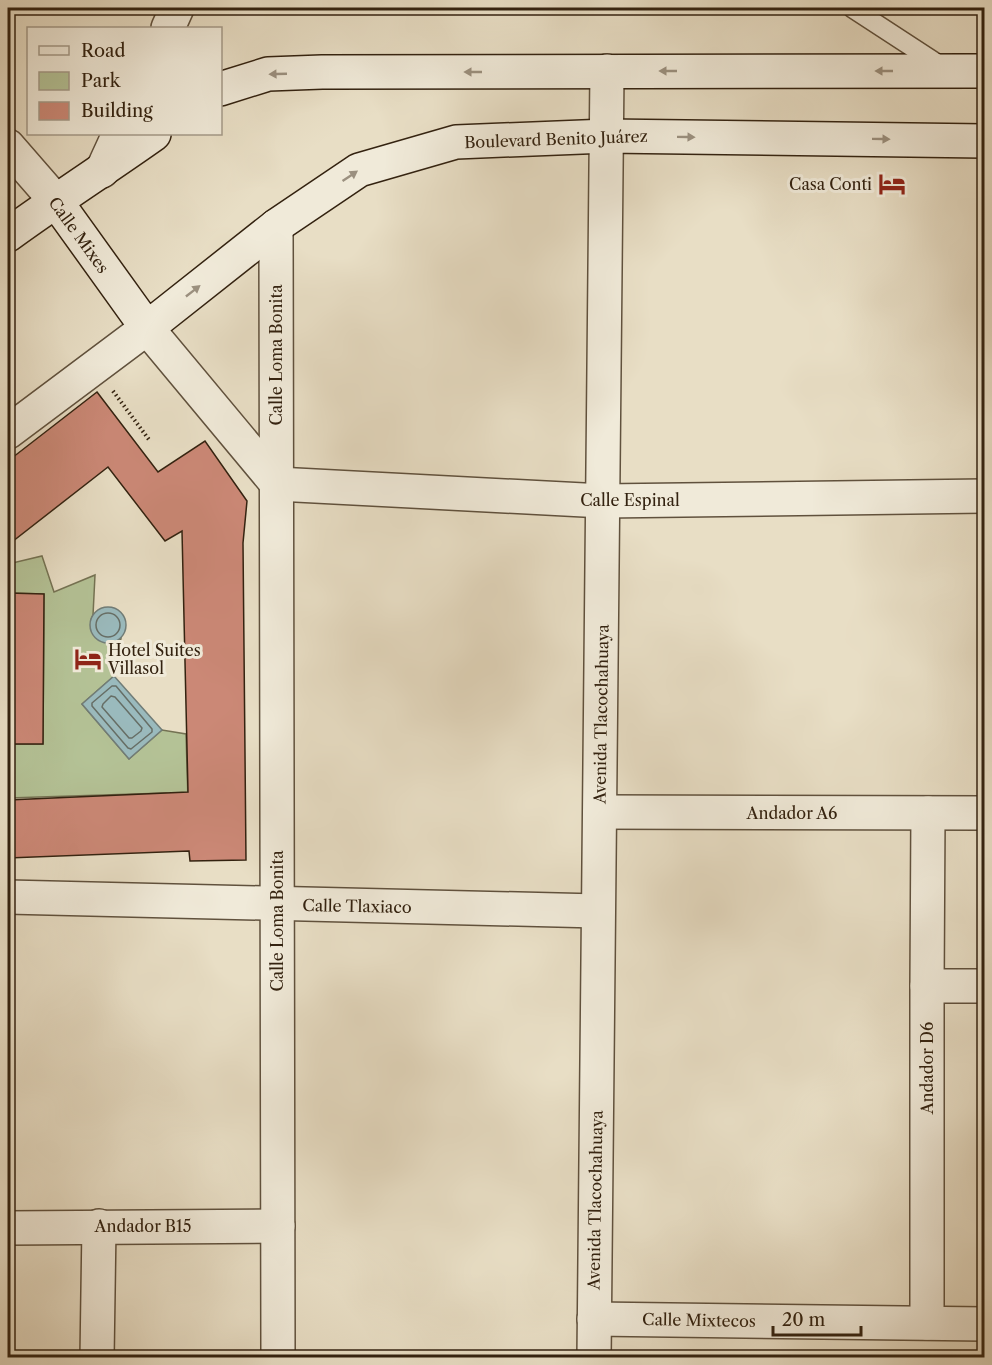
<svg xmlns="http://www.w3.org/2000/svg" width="992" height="1365" viewBox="0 0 992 1365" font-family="'Libre Caslon Text',serif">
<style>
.green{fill:#b4c296;stroke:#747253;stroke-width:1.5}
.water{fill:#9ababd;stroke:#717d78;stroke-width:1.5}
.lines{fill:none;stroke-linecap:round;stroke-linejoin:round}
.shore{stroke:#666e66;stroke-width:1.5}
.building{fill:#cb8876;stroke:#332210;stroke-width:1.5}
.lane-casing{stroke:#60513d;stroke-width:21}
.street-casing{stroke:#60513d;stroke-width:36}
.secondary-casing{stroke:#332210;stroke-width:36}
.path{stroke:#332210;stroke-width:4;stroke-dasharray:1.5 3;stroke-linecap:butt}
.lane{stroke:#f0ead9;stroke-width:18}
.street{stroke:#f0ead9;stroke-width:33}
.secondary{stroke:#f0ead9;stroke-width:33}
.oneway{fill:#9b907f}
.labels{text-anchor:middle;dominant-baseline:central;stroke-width:6;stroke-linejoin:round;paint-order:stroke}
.street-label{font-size:16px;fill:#332210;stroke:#f0ead9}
.poi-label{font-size:16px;fill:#332210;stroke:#f0ead9;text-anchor:end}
</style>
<rect width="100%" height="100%" fill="#e8dec5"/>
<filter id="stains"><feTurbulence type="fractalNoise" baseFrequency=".00333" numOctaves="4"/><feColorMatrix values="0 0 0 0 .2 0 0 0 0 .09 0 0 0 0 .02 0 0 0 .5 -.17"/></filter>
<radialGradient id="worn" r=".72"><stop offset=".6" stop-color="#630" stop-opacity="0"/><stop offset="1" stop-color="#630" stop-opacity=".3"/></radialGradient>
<path class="green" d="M42 556 54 592 95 575 93 615 91 620 116 642 121 638 114 676 82 704 129 759 162 730 186 734 188 800 166 793 8 798V744H43L44 594 8 593V564Z"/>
<g class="water">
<circle cx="108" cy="625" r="18"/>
<path d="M114 676 162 730 129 759 82 704Z"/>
</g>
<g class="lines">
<g class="shore">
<circle cx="108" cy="625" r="12"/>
<path d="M112 686H116L152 729V732L131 749 128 748 92 706V703Z"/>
<path d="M111 696 115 697 142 728 141 731 132 738H129L102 707 103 704Z"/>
</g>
</g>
<g class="building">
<path d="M97 392 158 472 205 441 247 501 243 543 246 860 190 861 189 851 8 858V800L188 792 182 531 165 541 108 467 8 545V461Z"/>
<path d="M8 593 44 594 43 744H8Z"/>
</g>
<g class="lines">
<defs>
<path id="lane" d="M852 8 944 68"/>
<g id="street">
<path d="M168 28 177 8"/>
<path d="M8 146 55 200"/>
<path d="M102 171 119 134"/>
<path d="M276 226 278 1358"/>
<path d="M8 432 147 328 277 484 603 501 984 496"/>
<path d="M600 812 984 813"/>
<path d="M8 897 598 911"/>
<path d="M927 986H984"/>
<path d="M8 1228 278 1226"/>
<path d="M594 1319 984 1324"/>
<path d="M927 1323V986L928 813"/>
<path d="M97 1358 99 1226"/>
<path d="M594 1358 607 71"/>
</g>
<g id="secondary">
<path d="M220 89 268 74 322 72 984 71"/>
<path d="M55 200 147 328 276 226 359 170 456 142 607 136 984 141"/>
<path d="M8 235C56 200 106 168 154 134"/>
</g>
</defs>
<use href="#lane" class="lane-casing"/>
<use href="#street" class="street-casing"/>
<use href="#secondary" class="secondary-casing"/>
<path class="path" d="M113 391 150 441"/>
<use href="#lane" class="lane"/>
<use href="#street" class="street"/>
<use href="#secondary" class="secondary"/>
</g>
<defs><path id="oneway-solid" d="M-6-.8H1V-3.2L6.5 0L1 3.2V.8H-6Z" transform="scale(1.5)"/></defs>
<g class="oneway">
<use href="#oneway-solid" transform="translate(668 71) rotate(180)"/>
<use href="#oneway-solid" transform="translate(884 71) rotate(180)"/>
<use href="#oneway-solid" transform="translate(473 72) rotate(180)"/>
<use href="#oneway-solid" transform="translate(278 74) rotate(178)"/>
<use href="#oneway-solid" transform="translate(686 137) rotate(1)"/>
<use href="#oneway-solid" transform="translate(881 139) rotate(1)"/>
<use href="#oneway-solid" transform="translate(350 176) rotate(-34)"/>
<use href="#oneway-solid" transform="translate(193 291) rotate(-38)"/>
</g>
<defs>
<symbol id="hotel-bare" viewBox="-9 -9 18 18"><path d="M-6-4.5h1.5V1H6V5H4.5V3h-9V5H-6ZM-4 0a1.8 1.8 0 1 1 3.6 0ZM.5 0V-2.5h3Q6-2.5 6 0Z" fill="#8f2418" stroke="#f0ead9" stroke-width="2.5" paint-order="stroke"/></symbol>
</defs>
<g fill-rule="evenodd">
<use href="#hotel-bare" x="873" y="165" width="38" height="38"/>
<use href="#hotel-bare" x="69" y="640" width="38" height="38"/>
</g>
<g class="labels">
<g class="street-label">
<text transform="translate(556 139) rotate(-2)">Boulevard Benito Juárez</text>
<text transform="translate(79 235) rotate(54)">Calle Mixes</text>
<text transform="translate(276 355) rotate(-90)">Calle Loma Bonita</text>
<text x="630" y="500">Calle Espinal</text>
<text transform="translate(601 714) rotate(-89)">Avenida Tlacochahuaya</text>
<text x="792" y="813">Andador A6</text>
<text transform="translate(357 906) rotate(1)">Calle Tlaxiaco</text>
<text transform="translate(277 921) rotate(-90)">Calle Loma Bonita</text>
<text transform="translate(927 1068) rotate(-90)">Andador D6</text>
<text transform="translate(595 1200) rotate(-89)">Avenida Tlacochahuaya</text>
<text x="143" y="1226">Andador B15</text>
<text transform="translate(699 1320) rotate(1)">Calle Mixtecos</text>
</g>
<g class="poi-label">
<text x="872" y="184">Casa Conti</text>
<text x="108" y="650" text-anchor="start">Hotel Suites<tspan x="108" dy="18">Villasol</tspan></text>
</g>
</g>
<rect width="992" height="1365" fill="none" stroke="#e8dec5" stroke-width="30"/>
<rect x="9" y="9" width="974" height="1347" fill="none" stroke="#332210" stroke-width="3"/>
<rect x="15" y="15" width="962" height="1335" fill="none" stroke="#332210" stroke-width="1.5"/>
<rect x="27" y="27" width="195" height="108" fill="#f0ead9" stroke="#a49a89" stroke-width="1.5"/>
<rect x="39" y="46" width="30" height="9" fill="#f0ead9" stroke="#a49a89" stroke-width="1.5"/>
<text x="81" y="57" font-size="18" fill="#332210">Road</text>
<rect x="39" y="72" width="30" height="18" fill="#b4c296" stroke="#a49a89" stroke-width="1.5"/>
<text x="81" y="87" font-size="18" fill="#332210">Park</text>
<rect x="39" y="102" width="30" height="18" fill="#cb8876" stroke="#a49a89" stroke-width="1.5"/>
<text x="81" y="117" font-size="18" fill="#332210">Building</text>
<path d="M773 1326v9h88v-9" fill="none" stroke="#332210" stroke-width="3"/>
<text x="782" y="1326" font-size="18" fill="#332210" stroke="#f0ead9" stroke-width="4.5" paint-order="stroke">20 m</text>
<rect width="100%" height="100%" filter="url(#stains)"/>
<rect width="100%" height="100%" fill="url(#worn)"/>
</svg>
